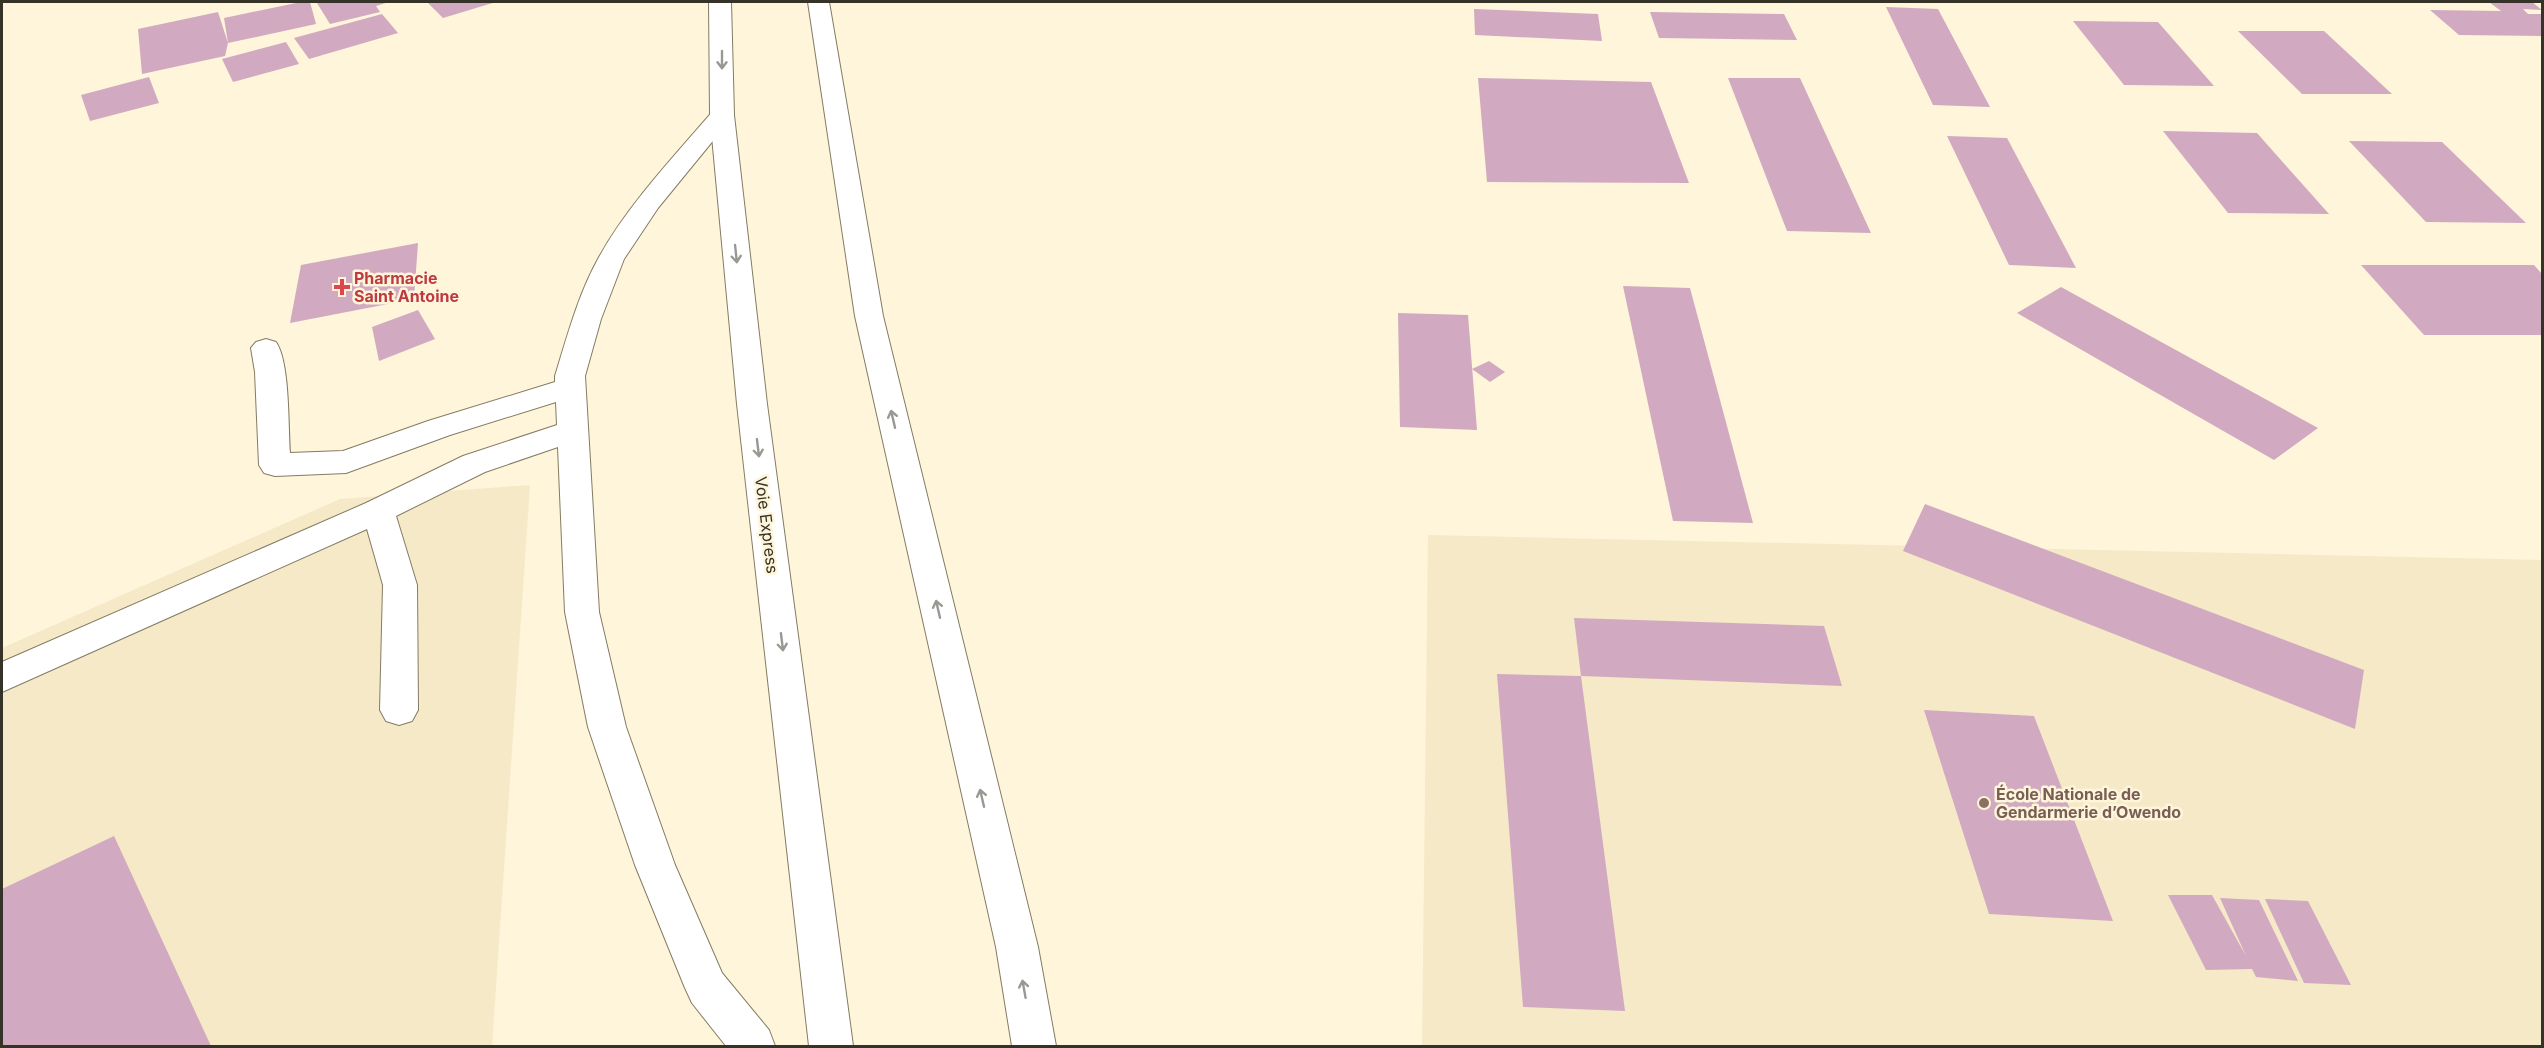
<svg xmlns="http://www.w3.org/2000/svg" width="2544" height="1048" viewBox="0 0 2544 1048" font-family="Inter,sans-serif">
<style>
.built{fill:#f5e9c7}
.building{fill:#d1aac1}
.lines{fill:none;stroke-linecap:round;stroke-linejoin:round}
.minor-casing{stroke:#837b63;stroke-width:2}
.highway-casing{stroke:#837b63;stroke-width:2}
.minor{fill:#fff;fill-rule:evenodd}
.highway{fill:#fff;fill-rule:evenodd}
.oneway{stroke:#9a9893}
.health-dot{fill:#e0444e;stroke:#fef5da;stroke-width:2}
.education-dot{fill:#8d6e63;stroke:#fef5da;stroke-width:2}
.labels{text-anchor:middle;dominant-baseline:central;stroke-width:5;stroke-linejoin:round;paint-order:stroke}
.health-label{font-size:16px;font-weight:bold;fill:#be3a42;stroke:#fef5da;text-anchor:start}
.street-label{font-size:16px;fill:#353227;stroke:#fef5da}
.education-label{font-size:16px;font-weight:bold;fill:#785e54;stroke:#fef5da;text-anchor:start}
</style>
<rect width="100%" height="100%" fill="#fef5da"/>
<g class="built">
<path d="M530 485 492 1046H2V648L340 499Z"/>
<path d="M1428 535 2542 560V1046H1422Z"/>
</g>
<g class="building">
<path d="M301 2H310L316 24 228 43 224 18Z"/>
<path d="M325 2H389L376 6 380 12 330 24 317 3Z"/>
<path d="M432 2H496L443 18 428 3Z"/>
<path d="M2489 2H2532L2542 10 2523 9 2528 14H2542V36L2459 35 2430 10 2501 11Z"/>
<path d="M1886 7 1938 9 1990 107 1933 105Z"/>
<path d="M1474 9 1598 14 1602 41 1475 35Z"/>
<path d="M218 12 228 43 225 56 142 74 138 29Z"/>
<path d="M1650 12 1784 14 1797 40 1659 38Z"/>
<path d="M382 14 398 33 309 59 294 38Z"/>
<path d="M2073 21 2158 22 2214 86 2124 85Z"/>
<path d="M2238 31H2324L2392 94H2302Z"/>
<path d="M286 42 299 64 233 82 222 59Z"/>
<path d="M149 77 159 103 90 121 81 95Z"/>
<path d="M1478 78 1651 82 1689 183 1487 182Z"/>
<path d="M1728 78H1800L1871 233 1787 231Z"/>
<path d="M2163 131 2257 133 2329 214 2228 213Z"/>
<path d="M1947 136 2007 138 2076 268 2009 265Z"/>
<path d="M2349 141 2442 142 2526 223 2426 222Z"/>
<path d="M418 243 414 299 290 323 301 265Z"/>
<path d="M2361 265H2534L2542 274V335H2424Z"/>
<path d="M1623 286 1690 288 1753 523 1673 521Z"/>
<path d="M2061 287 2318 428 2274 460 2017 313Z"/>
<path d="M418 310 435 339 379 361 372 327Z"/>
<path d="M1398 313 1468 315 1477 430 1400 427Z"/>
<path d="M1489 361 1505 372 1490 382 1472 369Z"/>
<path d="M1925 504 2364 670 2355 729 1903 551Z"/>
<path d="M1574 618 1824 626 1842 686 1581 676Z"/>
<path d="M1497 674 1581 676 1625 1011 1523 1007Z"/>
<path d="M1924 710 2034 716 2113 921 1989 914Z"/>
<path d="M114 836 211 1046H2V889Z"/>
<path d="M2168 895H2212L2246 956 2220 898 2259 900 2298 981 2256 977 2252 969 2206 970Z"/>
<path d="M2265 899 2308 901 2351 985 2304 983Z"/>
</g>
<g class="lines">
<defs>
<path id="minor" d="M722 108 730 110 734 115 658 208 624 259 601 319 585 376 599 612 626 727 675 865 722 973 769 1030 775 1046H726L692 1003 685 988 635 865 588 727 565 612 558 447 485 472 396 516 417 585 418 710 412 721 399 725 386 721 380 710 383 585 367 529 2 692V662L366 503 463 456 557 425 556 402 450 435 346 473 275 476 264 473 259 465 255 372 251 348 256 342 266 339 276 342C290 362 288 426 290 453L343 451 428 421 555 382V376C567 337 578 295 598 259 626 207 675 155 714 110Z"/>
<g id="highway">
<path d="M709 2H731L734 115 767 404 853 1046H809L737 404 710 115Z"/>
<path d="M808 2H829L883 316 1038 947 1056 1046H1012L996 947 855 316Z"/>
</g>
</defs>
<use href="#minor" class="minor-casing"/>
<use href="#highway" class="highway-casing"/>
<use href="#minor" class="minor"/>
<use href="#highway" class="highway"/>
</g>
<defs><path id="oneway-shaft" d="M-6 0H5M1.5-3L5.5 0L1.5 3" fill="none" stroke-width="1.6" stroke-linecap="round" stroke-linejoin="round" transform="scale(1.5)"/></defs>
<g class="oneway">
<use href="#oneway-shaft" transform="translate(722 60) rotate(90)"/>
<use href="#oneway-shaft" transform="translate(736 254) rotate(84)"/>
<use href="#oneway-shaft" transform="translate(893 419) rotate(-103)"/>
<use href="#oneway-shaft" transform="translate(758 448) rotate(83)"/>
<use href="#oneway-shaft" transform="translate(938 609) rotate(-103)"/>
<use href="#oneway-shaft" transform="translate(782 642) rotate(83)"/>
<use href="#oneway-shaft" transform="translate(982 798) rotate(-103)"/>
<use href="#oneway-shaft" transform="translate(1024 989) rotate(-100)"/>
</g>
<path class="health-dot" d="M339 278h6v6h6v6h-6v6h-6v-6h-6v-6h6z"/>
<circle class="education-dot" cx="1984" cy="803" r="6"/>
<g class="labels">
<g class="health-label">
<text x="354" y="278">Pharmacie<tspan x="354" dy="18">Saint Antoine</tspan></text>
</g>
<g class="street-label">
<text transform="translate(767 525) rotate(83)">Voie Express</text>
</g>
<g class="education-label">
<text x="1996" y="794">École Nationale de<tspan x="1996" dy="18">Gendarmerie d’Owendo</tspan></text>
</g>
</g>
<rect width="2544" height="1048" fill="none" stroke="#353227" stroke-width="6"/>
</svg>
